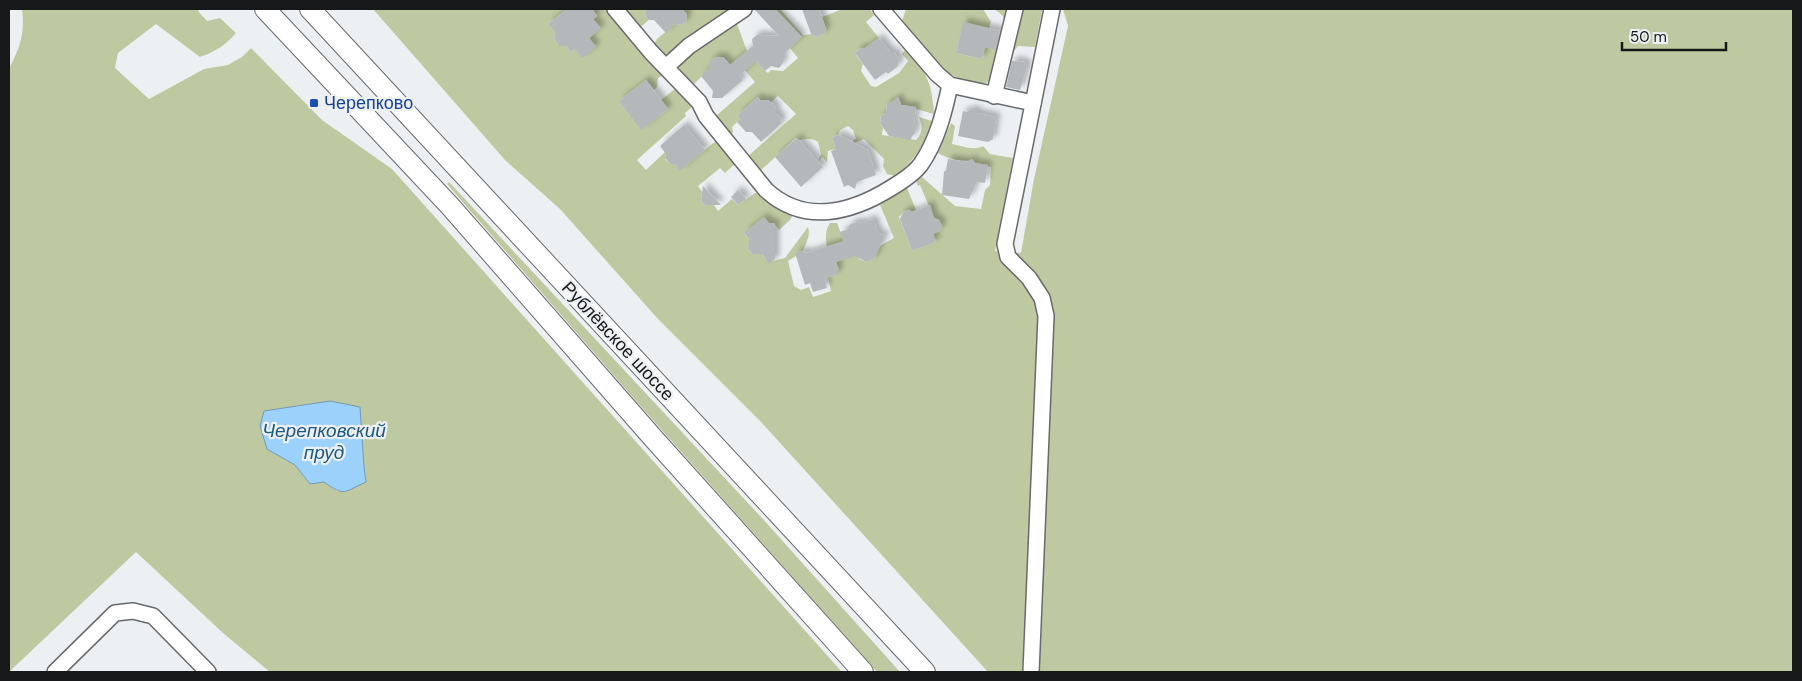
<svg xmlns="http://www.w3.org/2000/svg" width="1802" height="681" viewBox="0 0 1802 681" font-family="'DM Sans',sans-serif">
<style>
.green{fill:#bfc9a1;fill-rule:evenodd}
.water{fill:#9bd1fb;stroke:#739ab7}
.building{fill:#b5b8ba;filter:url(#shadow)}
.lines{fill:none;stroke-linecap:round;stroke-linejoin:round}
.minor-casing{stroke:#686a6d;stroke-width:18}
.major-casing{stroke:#686a6d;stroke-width:22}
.minor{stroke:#fff;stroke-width:15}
.major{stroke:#fff;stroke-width:20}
.transit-dot{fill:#1a4fb4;stroke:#edf0f3;stroke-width:2}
.labels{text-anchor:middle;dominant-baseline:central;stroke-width:4.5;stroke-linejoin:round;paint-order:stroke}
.transit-label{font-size:18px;fill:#164399;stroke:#edf0f3;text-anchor:start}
.street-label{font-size:18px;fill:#171819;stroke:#edf0f3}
.water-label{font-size:19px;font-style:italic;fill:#1c5880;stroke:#edf0f3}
</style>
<defs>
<filter id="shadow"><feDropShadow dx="4.5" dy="-4.5" stdDeviation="2.5" flood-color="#0004"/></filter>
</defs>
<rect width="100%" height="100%" fill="#edf0f3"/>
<g class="green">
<path d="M22 9H200L198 11 207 21 220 18 236 33C226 45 215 52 200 57L156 24 118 53 115 68 149 99 204 69 228 65 242 57 251 48 322 120 392 169 842 672H270L223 633 136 552 9 672V69C20 47 25 34 22 9ZM267 449 364 467 366 482 337 491 324 482 310 484 295 465Z"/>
<path d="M373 9H567L548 24 555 32 554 39 559 46H566L571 52 575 49 596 47 589 38 600 28 593 19 597 16 592 9H611L663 75 658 78 657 87 654 90 646 80 619 101 641 129 668 109 661 100 675 89 692 107 685 113 686 116 637 160 646 170 665 152 666 154 665 159 670 164H675L680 170 717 140 736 163 725 173 720 168 698 186 702 192 701 200 705 205H714L718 211 732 199 738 205 755 193 761 194 774 206 793 215 790 220 779 230 774 223 744 233 751 242 749 244 748 249 752 254H757L760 252 768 262 785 258 808 227C811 236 806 243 803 251L798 253 796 256 788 261 794 286 801 290 809 287 813 297 831 291 828 277 836 275C831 261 820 237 830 223H837L850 257 857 255 859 259 866 262 874 259 877 252 876 248 894 238 880 205 907 188 916 210 912 212 909 210 903 212 899 217 912 251 936 242 933 234 939 231 942 226 939 220 934 218 920 185 918 186 916 181 922 177 955 206 981 209 985 190 990 185 991 167 975 163 973 161C959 160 952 161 938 153L951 123 955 126 952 144C962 146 974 151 983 146L990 154 1013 158 995 251 1021 253 1034 179 1068 26 1063 9H1793V672H988L761 422 658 319 560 209 505 160Z"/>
<path d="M619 9H644L646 11 645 16 649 20 637 30Z"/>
<path d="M682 9H734L669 53 661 55 654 44 657 39 675 24 682 25 686 21 687 14Z"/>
<path d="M775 9H780L803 35 811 34 816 37 824 34 826 29 822 17 843 9H870L874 15 866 22 879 38 865 48H861L857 51 856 55 863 64 861 71 871 86 876 87 899 73 908 61 902 54 906 49C927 71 932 84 934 114L916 109 914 107 901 105 900 101 895 100 891 103H887L886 113 881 116 880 123 883 128 882 135 916 140C923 132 923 127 919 117L932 121C925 143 914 162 895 176L887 174 883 166 884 159 864 139 854 143 853 140 856 139 853 130 848 126 840 130 838 135 832 137 835 147 837 146 838 148 828 151 827 162 822 157 818 162 821 154 818 142C812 138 807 139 799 140L796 138 759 172 747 157 796 114 778 96 771 102 765 100 762 102 758 97 737 116 740 119 732 127 733 132 730 135 716 116 755 82 736 60 730 65 723 57H716L710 62 709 69 692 86 682 76 679 66 684 55 736 21 747 51 765 71 768 73 771 70 783 71 798 58 790 48 801 37Z"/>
<path d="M906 9H983L991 22 989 28 963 23 956 53 982 59 985 47 999 50 992 81C985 84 980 83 973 82 940 77 921 47 901 24Z"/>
<path d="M993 9 1042 10 1035 47 1018 46 1014 51H1012C1009 35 1010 16 993 9Z"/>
<path d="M449 182 761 517 900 672H877L636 401 447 184Z"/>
</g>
<path class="water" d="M330 401 360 407 364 467 366 482C344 492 345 497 324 482L310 484 295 465 267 449 260 426 264 411Z"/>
<g class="building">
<path d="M567 9H592L597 16 593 19 601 28 589 38 596 47 582 58 575 49 571 52 566 46H559L554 39 555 32 548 24Z"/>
<path d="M646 9H682L687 14 686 21 682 25 675 24 666 33 654 20H649L645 16Z"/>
<path d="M754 9H775L802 37 783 55V63L779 68 771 66 765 71 756 61 739 76 743 80 722 98H712L713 91 701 76 709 69V62L716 57H723L730 65 753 46 752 39 757 35 779 36Z"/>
<path d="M802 9H819L826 29 824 34 816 37 811 34Z"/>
<path d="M963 22 1000 31 996 50 985 47 982 59 956 53Z"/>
<path d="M879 38 890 52H894L899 59 898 66 888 74 886 72 875 80 855 53 861 48H865Z"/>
<path d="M1012 61 1025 62 1027 67 1020 90 1006 87Z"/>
<path d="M646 80 668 109 641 130 619 101Z"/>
<path d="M758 97 760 100H769L776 108V113L782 119 780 121 782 123 761 142 752 132H746L737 122 740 119 737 116Z"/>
<path d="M898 97 901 105 916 107 914 122 916 126 915 133 912 136 911 140 889 136 880 123 881 116 886 113 887 102 891 103Z"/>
<path d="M970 110H975L977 113 996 117 993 139 988 142 958 136 963 111 967 112Z"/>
<path d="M684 125 705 150 680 171 675 164H670L665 158 666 154 660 146Z"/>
<path d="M839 135 868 150 876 175 857 182 855 189 848 185 844 187 831 151 836 149 832 137Z"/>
<path d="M797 138 823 167 801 187 775 157Z"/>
<path d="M948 159 967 162 972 159 975 163 988 165 985 183 977 182 969 199 942 195 944 172 946 170Z"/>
<path d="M703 186 721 205H705L701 200Z"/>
<path d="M738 190 746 199 738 205 731 197Z"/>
<path d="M930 205 934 218 939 220 942 226 939 231 933 234 936 242 912 251 900 219 903 212 909 210 912 212Z"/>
<path d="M764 217 769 223H775V259L769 264 762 254H752L748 249 749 239 744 233Z"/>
<path d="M873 219 878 233 885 236 874 259 866 262 855 256 836 262 839 270 836 275 825 278 827 288 813 292 810 283 805 285 795 253 803 251 806 253 844 241 840 232 848 229 849 225 857 222 862 223Z"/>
</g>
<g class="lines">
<defs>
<g id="minor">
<path d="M615 9 651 52 699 102 706 116 766 190C804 225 851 213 891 188 901 182 914 174 921 164 937 141 944 113 950 85"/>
<path d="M881 9 937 74 950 85 1033 103"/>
<path d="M666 67 689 46 744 9"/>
<path d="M994 96 1015 9"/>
<path d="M55 672 115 613 133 611 153 616 208 672"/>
<path d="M1031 672 1046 316 1042 298 1029 278 1008 257 1005 244 1052 9"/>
</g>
<g id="major">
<path d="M265 9 450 206 654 439 863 672"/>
<path d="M310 9 925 672"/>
</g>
</defs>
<use href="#minor" class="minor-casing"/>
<use href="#major" class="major-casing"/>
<use href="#minor" class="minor"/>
<use href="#major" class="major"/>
</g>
<rect class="transit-dot" x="309" y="98" width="10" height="10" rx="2.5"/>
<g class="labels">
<g class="transit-label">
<text x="324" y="103">Черепково</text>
</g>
<g class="street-label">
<text transform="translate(618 341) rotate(47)">Рублёвское шоссе</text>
</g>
<g class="water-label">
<text x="324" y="430">Черепковский<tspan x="324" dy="22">пруд</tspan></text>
</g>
</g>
<rect width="1802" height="681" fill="none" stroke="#171819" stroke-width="20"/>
<path d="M1622 42v8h104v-8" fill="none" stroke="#171819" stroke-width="2.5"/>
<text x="1630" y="42" font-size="15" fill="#171819" stroke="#edf0f3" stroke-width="4" paint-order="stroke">50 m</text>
</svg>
